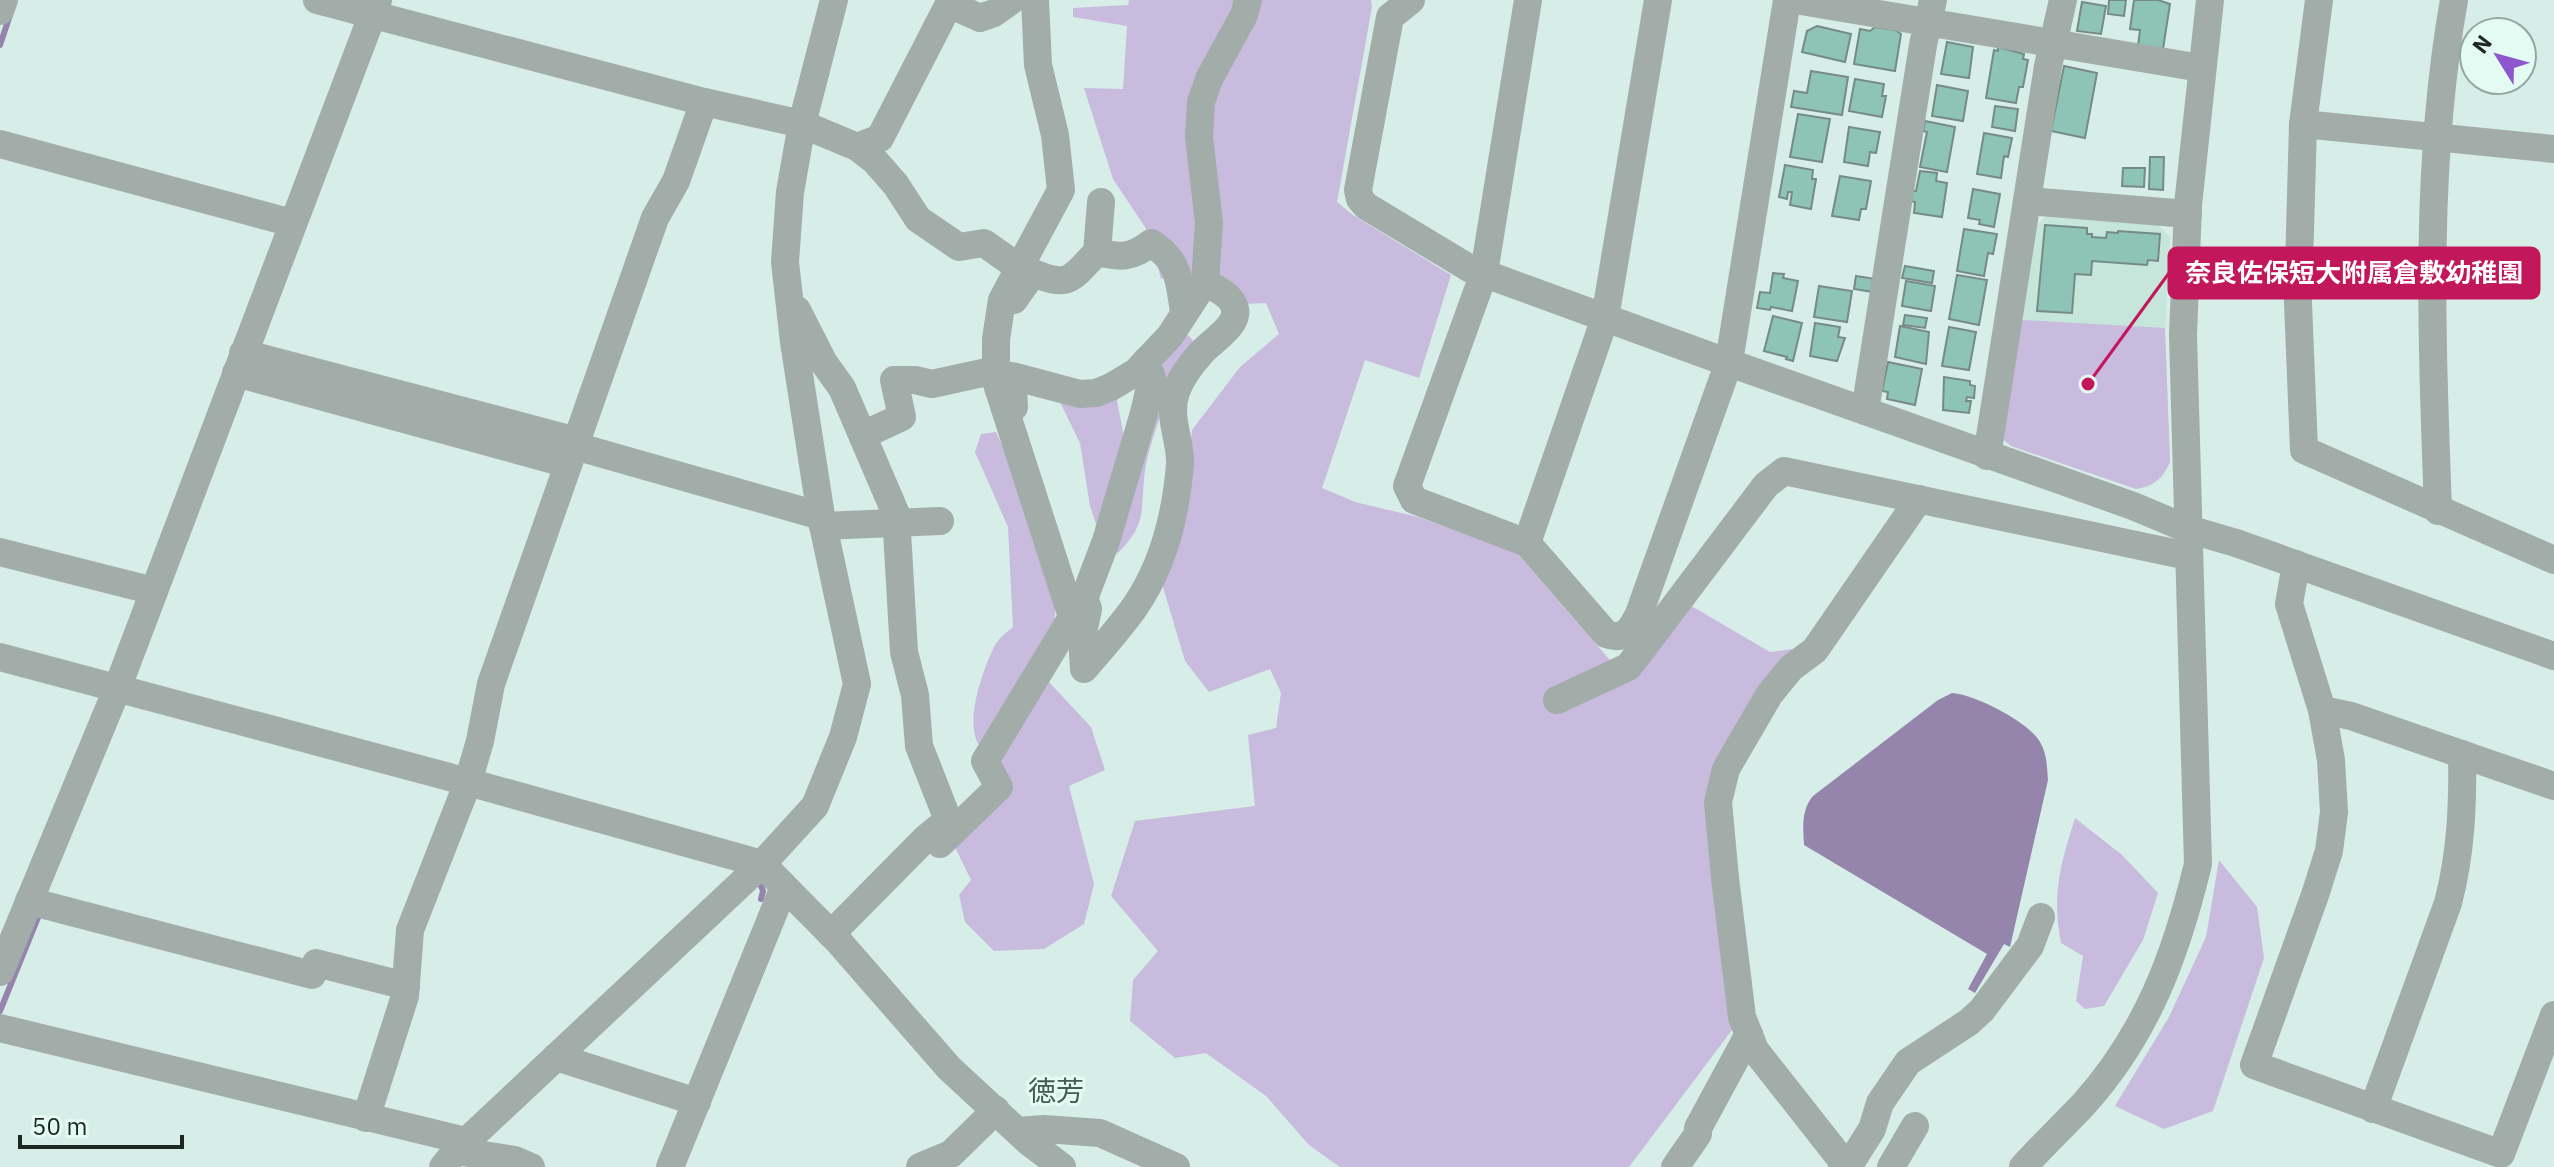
<svg xmlns="http://www.w3.org/2000/svg" width="2554" height="1167" viewBox="0 0 2554 1167" font-family="'IBM Plex Sans','Noto Sans JP',sans-serif">
<style>
.built{fill:#c6e5db}
.green{fill:#c8bbde}
.water{fill:#9585ac}
.lines{fill:none;stroke-linecap:round;stroke-linejoin:round}
.stream{stroke:#9585ac;stroke-width:6}
.building{fill:#8ec4b5;stroke:#768b85;stroke-width:2}
.minor{stroke:#a2aca9;stroke-width:28}
.labels{text-anchor:middle;dominant-baseline:central;stroke-width:6;stroke-linejoin:round;paint-order:stroke}
.quarter-label{font-size:28px;fill:#475b55;stroke:#e4fbf4}
.leader{fill:none;stroke:#c2185b;stroke-width:3}
.callout-dot{fill:#c2185b;stroke:#e4fbf4;stroke-width:3}
.callout{fill:#c2185b;stroke:#c2185b;stroke-width:3}
.callout-label{font-size:26px;text-anchor:middle;font-weight:bold;fill:#fff}
</style>
<rect width="100%" height="100%" fill="#d7ede7"/>
<path class="built" d="M2045 217 2158 225 2170 237 2165 335 2170 462 2164 475 2149 487 2136 489 2011 446 2004 440 2034 228Z"/>
<g class="green">
<path d="M1129 0H1371L1372 7 1337 202 1353 215 1451 275 1419 378 1365 360 1322 488 1355 502 1418 517 1516 552 1615 666 1688 604 1770 652 1801 648 1717 768 1732 1030 1629 1167H1340L1309 1145 1266 1096 1206 1053 1175 1058 1130 1021 1133 980 1158 951 1111 896 1135 821 1255 806 1248 735 1276 728 1281 693 1270 669 1209 692 1185 661 1160 577 1185 499 1192 430 1240 367 1279 334 1266 303 1244 304 1210 279 1187 272 1161 279 1149 233 1113 179 1084 88 1123 89 1127 26 1073 17V8L1128 5Z"/>
<path d="M2021 320 2165 328 2170 462C2162 479 2155 485 2136 489L2011 446 2004 440 2002 434Z"/>
<path d="M1184 332 1193 340C1179 370 1165 400 1155 432 1150 447 1145 464 1144 480 1141 516 1145 525 1118 553L1111 550 1157 365Z"/>
<path d="M1116 395 1125 443 1098 530 1090 506 1080 443 1059 400Z"/>
<path d="M996 432 1007 456 1055 602V631L989 739 978 744C965 719 983 669 995 645 999 638 1007 632 1013 627L1008 527 975 452 981 434Z"/>
<path d="M1047 680 1091 727 1105 770 1069 786 1094 884 1084 924 1044 949 994 951 965 922 959 895 971 880 953 843 995 758Z"/>
<path d="M2075 818 2122 855 2158 893 2143 940 2104 1006 2085 1009 2076 1001 2083 956 2061 943C2052 891 2060 867 2075 818Z"/>
<path d="M2219 860 2257 907 2264 958 2213 1111 2164 1129 2115 1106 2169 1017 2206 937Z"/>
</g>
<path class="water" d="M1952 693C1974 694 2029 722 2040 742 2047 754 2047 767 2048 780L2010 947 2004 944 1975 993 1968 989 1987 954 1804 845C1803 828 1801 810 1813 796L1938 700Z"/>
<g class="lines">
<g class="stream">
<path d="M0 45 10 15"/>
<path d="M759 880 763 891 761 899"/>
<path d="M0 1011 41 910"/>
</g>
</g>
<g class="building">
<path d="M2109 0H2126L2124 16 2108 14Z"/>
<path d="M2134 0H2158L2170 4 2163 49 2138 46 2140 30 2130 29Z"/>
<path d="M2082 2 2106 6 2101 34 2077 31Z"/>
<path d="M1817 26 1851 34 1845 62 1802 52 1807 31Z"/>
<path d="M1875 27 1895 30 1901 34 1895 71 1854 64 1860 29 1870 31Z"/>
<path d="M1947 42 1973 47 1969 78 1941 74Z"/>
<path d="M1998 47 2024 54 2023 59 2028 60 2023 87H2019L2016 103 1986 98 1994 50 1998 51Z"/>
<path d="M2064 66 2097 73 2085 138 2051 131Z"/>
<path d="M1811 71 1848 77 1842 115 1791 107 1794 91 1807 93Z"/>
<path d="M1855 79 1884 84 1882 96H1886L1882 117 1849 111Z"/>
<path d="M1937 85 1968 91 1963 121 1932 116Z"/>
<path d="M1995 106 2018 109 2015 131 1992 127Z"/>
<path d="M1798 114 1830 119 1822 162 1790 157Z"/>
<path d="M1925 121 1955 127 1947 172 1920 167 1927 132 1923 131Z"/>
<path d="M1849 127 1880 132 1876 153 1870 152 1868 166 1844 162Z"/>
<path d="M1984 133 2012 138 2008 157 2004 156 2001 178 1977 174Z"/>
<path d="M2150 157H2164L2163 190 2149 189Z"/>
<path d="M1785 165 1813 170 1812 179H1816L1811 209 1790 205 1792 192H1788L1787 199 1779 197Z"/>
<path d="M2123 168H2145L2144 187 2122 186Z"/>
<path d="M1920 171 1937 173 1936 181 1947 183 1942 217 1914 213 1915 202 1910 201 1912 191H1916Z"/>
<path d="M1840 176 1871 181 1866 209H1861L1859 220 1832 216Z"/>
<path d="M1973 189 2000 194 1994 227 1979 224 1980 220 1968 218Z"/>
<path d="M2045 225 2087 228V234H2092V237L2106 238 2107 232 2118 233V231L2160 234 2158 261 2148 260 2147 265 2092 261 2091 275 2075 274 2072 313 2037 311Z"/>
<path d="M1964 229 1997 234 1993 254 1988 253 1984 276 1957 271Z"/>
<path d="M1905 266 1934 271 1932 283 1902 278Z"/>
<path d="M1773 273 1784 274 1783 278 1798 281 1792 311 1771 307 1770 310 1757 308 1760 292 1770 293Z"/>
<path d="M1957 275 1987 280 1979 325 1949 319Z"/>
<path d="M1856 276 1876 279 1873 292 1854 289Z"/>
<path d="M1906 281 1935 286 1931 311 1902 306Z"/>
<path d="M1819 286 1852 291 1847 322 1814 317Z"/>
<path d="M1905 315 1927 318 1925 328 1903 325Z"/>
<path d="M1773 316 1802 323 1793 361 1786 359 1787 357 1764 351Z"/>
<path d="M1815 323 1840 327 1838 337 1845 338 1837 361 1810 356Z"/>
<path d="M1900 326 1929 332 1926 364 1895 357Z"/>
<path d="M1949 327 1976 332 1969 370 1942 366Z"/>
<path d="M1888 362 1922 369 1915 405 1887 399 1888 392 1882 391Z"/>
<path d="M1944 377 1970 381V385L1975 386 1974 398 1967 397 1966 401H1971L1969 413 1943 410Z"/>
</g>
<g class="lines">
<g class="minor">
<path d="M317 0 704 102 802 124 857 147 880 138 951 0"/>
<path d="M1035 0 1038 65 1055 135 1061 190 1002 300 996 339V381L1072 617"/>
<path d="M1411 0 1390 17 1358 190 1360 199 1366 206 1469 268 1707 355 2133 506 2188 529 2236 543 2554 656"/>
<path d="M1528 0 1484 273 1407 486 1414 500 1527 543 1606 634C1624 641 1631 630 1639 614L1729 362 1787 0"/>
<path d="M1795 0 2201 68"/>
<path d="M2319 0 2303 124 2298 303 2304 450 2554 560"/>
<path d="M949 4 980 18 994 13 1012 0"/>
<path d="M0 11 4 0"/>
<path d="M2303 124 2554 149"/>
<path d="M0 144 292 223"/>
<path d="M857 147 875 161 896 185 918 219 959 247 984 243 1018 267"/>
<path d="M2027 201 2188 214"/>
<path d="M1097 252C1120 258 1132 258 1151 243 1180 261 1179 281 1184 312"/>
<path d="M1014 300 1033 273C1070 288 1071 279 1097 252L1101 202"/>
<path d="M797 310 824 363 842 388 896 514 904 652 915 695 919 746 948 820 926 838 831 934"/>
<path d="M243 353 577 441"/>
<path d="M236 373 568 464"/>
<path d="M1014 407 1012 376 1080 394 1096 393 1111 387 1136 372 1170 336 1205 282 1209 223 1199 137 1201 102 1209 79 1244 15 1248 0"/>
<path d="M1865 411 1923 45 1933 0"/>
<path d="M863 435 902 417 894 380H915L932 384 996 370"/>
<path d="M575 446 821 516"/>
<path d="M1987 456 2048 66 2063 0"/>
<path d="M2438 511C2432 340 2424 169 2454 0"/>
<path d="M823 526 940 521"/>
<path d="M1527 543 1605 318 1658 0"/>
<path d="M0 552 154 591"/>
<path d="M2296 564 2289 604 2322 710 2331 760 2334 812 2329 851 2315 895 2254 1065 2501 1154 2554 1015"/>
<path d="M1086 603 1088 609 1082 637 1084 669C1101 649 1119 629 1134 608 1164 565 1176 515 1180 464 1181 439 1167 418 1176 392 1181 377 1192 363 1202 352 1215 338 1248 321 1230 299 1224 292 1213 287 1205 282"/>
<path d="M1626 633 1643 648 1766 485 1784 471 2188 556"/>
<path d="M0 657 468 782 762 864 839 942 949 1068 1029 1142 1062 1167"/>
<path d="M1557 700 1628 667 1643 648"/>
<path d="M2322 710 2351 716 2554 786"/>
<path d="M940 844 999 787 985 761 1085 596 1106 541 1144 413 1152 378 1146 361"/>
<path d="M29 901 312 975 316 963 406 986"/>
<path d="M0 972 117 689 378 0"/>
<path d="M0 1028 466 1141"/>
<path d="M556 1057 697 1102"/>
<path d="M2373 1109 2448 903C2461 853 2463 805 2462 754"/>
<path d="M366 1118 405 996 410 930 468 782 480 741 491 684 655 218 676 181 704 102"/>
<path d="M1019 1131 1044 1129 1100 1133 1176 1167"/>
<path d="M456 1151 515 1160 531 1167"/>
<path d="M443 1167 456 1151 762 864 815 806 843 737 857 684 821 516 794 342 785 262 790 192 802 124 834 0"/>
<path d="M670 1167 784 887"/>
<path d="M920 1167 951 1154 996 1110"/>
<path d="M1675 1167 1698 1134V1128L1749 1034"/>
<path d="M1843 1167 1840 1158 1755 1050 1742 1017 1725 878 1718 802 1726 769 1769 695 1791 668 1815 650 1919 499"/>
<path d="M1848 1167 1872 1129 1880 1103 1908 1062 1969 1022 1982 1010 2030 946 2041 917"/>
<path d="M1891 1167 1915 1126"/>
<path d="M2023 1167C2042 1146 2063 1126 2083 1105 2147 1034 2176 955 2198 864L2183 335 2188 205 2210 0"/>
</g>
</g>
<g class="labels">
<g class="quarter-label">
<text x="1056" y="1090">徳芳</text>
</g>
</g>
<path class="leader" d="M2088 384L2169 273"/>
<circle class="callout-dot" cx="2088" cy="384" r="8"/>
<rect class="callout" x="2169" y="248" width="370" height="50" rx="8"/>
<g class="callout-label">
<text x="2354" y="282">奈良佐保短大附属倉敷幼稚園</text>
</g>
<g transform="translate(2498 56) rotate(307)"><circle r="38" fill="#e4fbf4" stroke="#95a6a1" stroke-width="2"/>
<path d="M0-6L14 30L0 20L-14 30Z" fill="#8f57ce"/>
<text y="-12" font-size="22" font-weight="bold" text-anchor="middle" fill="#1f2725">N</text>
</g>
<path d="M20 1135v12h162v-12" fill="none" stroke="#1f2725" stroke-width="4"/>
<text x="32" y="1135" font-size="24" fill="#1f2725" stroke="#e4fbf4" stroke-width="6" paint-order="stroke">50 m</text>
</svg>
